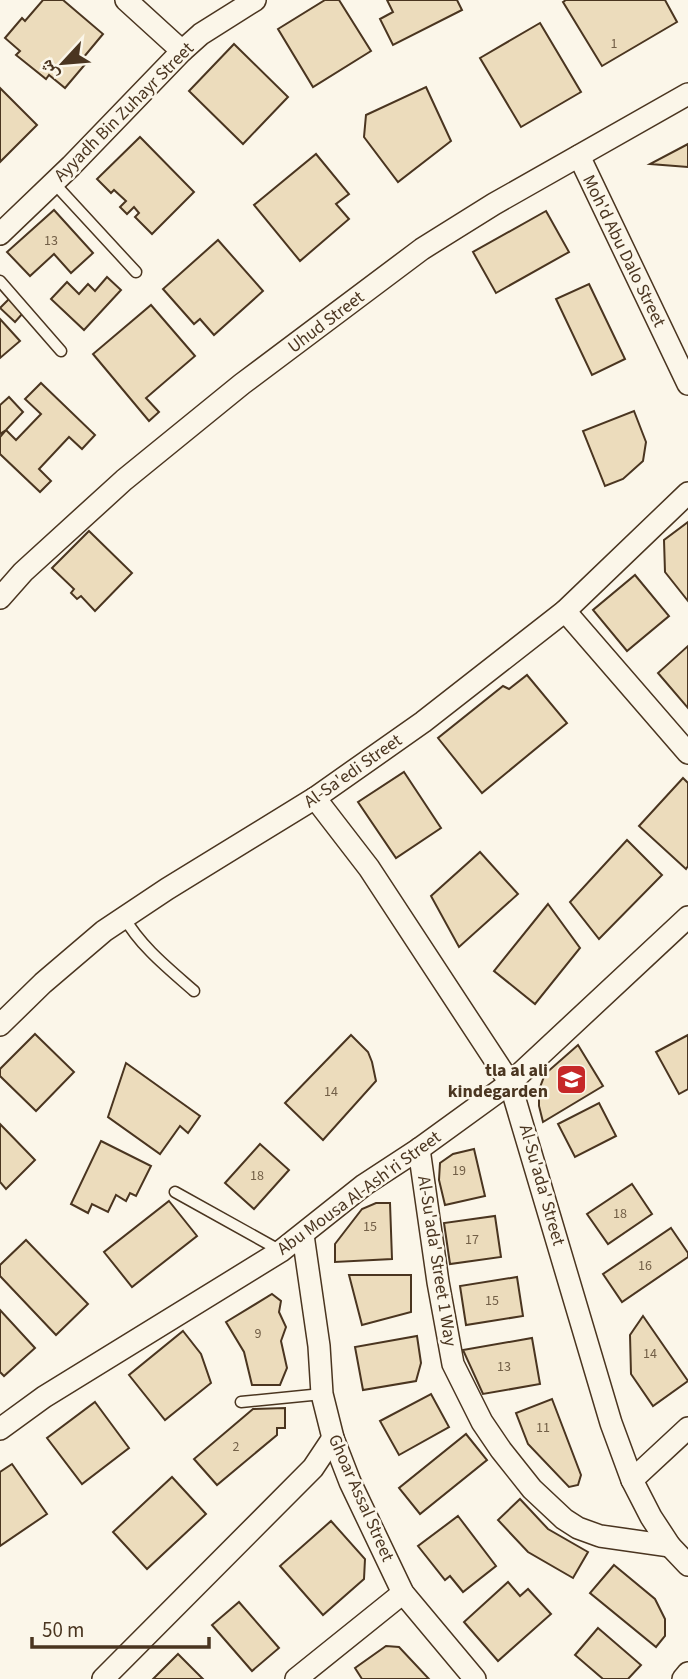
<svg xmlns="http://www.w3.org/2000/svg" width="688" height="1679" viewBox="0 0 688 1679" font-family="'Source Sans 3','Noto Naskh Arabic',sans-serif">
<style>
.building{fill:#ecdcbc;stroke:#4a3520;stroke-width:2}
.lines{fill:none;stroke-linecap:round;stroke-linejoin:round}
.lane-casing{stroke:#4a3520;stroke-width:13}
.street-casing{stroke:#4a3520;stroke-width:24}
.lane{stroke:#fbf6e9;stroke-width:10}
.street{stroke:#fbf6e9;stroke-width:21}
.labels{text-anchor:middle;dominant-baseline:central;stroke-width:5;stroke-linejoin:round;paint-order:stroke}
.number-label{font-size:14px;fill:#725f47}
.street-label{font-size:18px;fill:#4a3520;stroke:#fbf6e9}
.poi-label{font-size:18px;font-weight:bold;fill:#4a3520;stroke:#fbf6e9;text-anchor:end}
</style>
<rect width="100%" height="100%" fill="#fbf6e9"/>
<g class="building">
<path d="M43 0H63L103 34 83 58 87 62 65 88 49 75 46 79 16 55 20 51 5 38 22 18 25 21Z"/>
<path d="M325 0H339L371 51 313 87 278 29Z"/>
<path d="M387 0H457L462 10 393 45 380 19 393 12Z"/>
<path d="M566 0H665L677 22 602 66 563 2Z"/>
<path d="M540 23 581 92 521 127 480 58Z"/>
<path d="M234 44 288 97 243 144 189 91Z"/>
<path d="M426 87 451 141 398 182 364 137 366 115Z"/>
<path d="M0 88 37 125 0 162Z"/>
<path d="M140 137 194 192 152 234 135 217 139 213 134 207 127 214 120 207 126 201 114 190 111 193 97 179Z"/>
<path d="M688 144V167L650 164Z"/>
<path d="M316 154 349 194 336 204 349 219 300 261 254 205Z"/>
<path d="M54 210 93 253 71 273 54 254 30 276 7 252Z"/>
<path d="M546 211 569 252 496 293 473 252Z"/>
<path d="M218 240 263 291 214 335 200 319 194 324 163 289Z"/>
<path d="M107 277 121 290 84 330 51 299 67 282 79 294 88 284 95 291Z"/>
<path d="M589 284 625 359 592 375 556 299Z"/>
<path d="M9 299 23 313 15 322 0 308Z"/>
<path d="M151 305 195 356 146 398 159 412 149 421 93 354Z"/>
<path d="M0 319 20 341 0 358Z"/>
<path d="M41 383 95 435 82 449 69 437 39 469 51 481 40 492 0 454V437L6 430 16 440 41 414 25 399Z"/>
<path d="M9 397 23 412 6 430 0 434V405Z"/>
<path d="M634 411 646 442 643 461 623 479 605 486 583 431Z"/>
<path d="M688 522V601L665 572 664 540Z"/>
<path d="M89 531 132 573 95 611 81 596 77 599 71 593 74 589 52 568Z"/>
<path d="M635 575 669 616 627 651 593 610Z"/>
<path d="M688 646V708L658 673Z"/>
<path d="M527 675 567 723 482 793 438 738 503 686 509 689Z"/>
<path d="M404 772 441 828 396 858 358 802Z"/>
<path d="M683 778 688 783V866L686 869 639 826Z"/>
<path d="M627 840 662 875 599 939 570 902Z"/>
<path d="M480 852 518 894 459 947 431 896Z"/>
<path d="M548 904 580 948 535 1004 494 971Z"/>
<path d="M35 1034 74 1072 36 1111 0 1076V1069Z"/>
<path d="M351 1035 368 1052 372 1062 376 1081 323 1140 285 1103Z"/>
<path d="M688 1035V1089L679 1094 656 1052Z"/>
<path d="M578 1045 603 1086 543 1122 539 1106V1090L545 1074Z"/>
<path d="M126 1063 200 1116 188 1133 180 1126 160 1154 108 1117Z"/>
<path d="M599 1103 616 1136 575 1157 558 1124Z"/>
<path d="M0 1124 35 1160 6 1189 0 1182Z"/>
<path d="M101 1141 151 1166 136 1196 130 1193 126 1201 116 1195 108 1212 92 1204 88 1213 71 1204Z"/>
<path d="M260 1144 289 1170 254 1209 225 1183Z"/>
<path d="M474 1149 485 1196 445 1205 439 1180 440 1163 453 1154Z"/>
<path d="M632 1184 652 1214 608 1244 587 1214Z"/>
<path d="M169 1201 197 1236 132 1287 104 1252Z"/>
<path d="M376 1203H390L392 1259 335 1262V1244L362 1209Z"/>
<path d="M495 1216 501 1257 450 1264 444 1223Z"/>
<path d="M671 1228 688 1253V1257L622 1302 603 1274Z"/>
<path d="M26 1240 88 1304 56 1335 0 1276V1265Z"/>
<path d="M349 1275H411V1312L362 1325Z"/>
<path d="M517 1277 523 1316 466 1325 460 1286Z"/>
<path d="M272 1294 281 1301 279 1312 286 1327 281 1341 287 1368 280 1385H252L244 1352 226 1322Z"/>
<path d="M0 1310 35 1348 4 1376 0 1372Z"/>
<path d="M643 1316 688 1381 653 1406 631 1374 630 1335Z"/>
<path d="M183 1331 201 1354 211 1383 165 1420 129 1375Z"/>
<path d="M417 1336 421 1363 416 1381 363 1390 355 1347Z"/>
<path d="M532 1338 540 1384 483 1394 463 1350Z"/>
<path d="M431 1394 449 1427 399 1455 380 1421Z"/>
<path d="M552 1399 581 1475 578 1485 569 1487 528 1444 516 1413Z"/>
<path d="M95 1402 129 1448 82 1484 47 1438Z"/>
<path d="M285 1408V1428H277V1435L217 1485 194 1459 253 1409Z"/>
<path d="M466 1434 487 1460 420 1514 399 1488Z"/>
<path d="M12 1464 47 1514 0 1546V1472Z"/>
<path d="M172 1477 206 1514 147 1569 113 1532Z"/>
<path d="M520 1499 548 1529 588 1552 573 1578 528 1552 498 1520Z"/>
<path d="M458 1516 496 1566 463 1592 450 1576 445 1580 418 1546Z"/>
<path d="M331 1521 365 1559 364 1579 323 1615 280 1566Z"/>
<path d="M614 1565 655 1599 665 1619V1636L656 1647 590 1593Z"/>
<path d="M508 1582 520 1596 528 1589 551 1614 498 1661 464 1622Z"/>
<path d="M239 1602 279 1648 252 1671 212 1625Z"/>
<path d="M598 1628 641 1665 628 1679H603L575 1655Z"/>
<path d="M386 1646 399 1647 429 1679H362L355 1668Z"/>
<path d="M178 1654 203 1679H153Z"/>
</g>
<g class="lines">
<defs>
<g id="lane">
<path d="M53 182 136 272"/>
<path d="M0 281 61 351"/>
<path d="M124 917C140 946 169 969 194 991"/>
<path d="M175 1192 281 1251"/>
<path d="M241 1402 322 1394"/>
</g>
<g id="street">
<path d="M126 0 182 51"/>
<path d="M579 156 688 384"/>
<path d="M0 234 71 166 182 51 201 34 255 0"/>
<path d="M0 598 23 572 124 480 242 384 422 249 494 204 688 94"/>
<path d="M565 611 688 753"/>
<path d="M315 798 369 868 510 1083 611 1423 632 1480 651 1517 670 1546 688 1565"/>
<path d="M0 1025 43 983 104 931 167 889 315 798 423 722 565 611 688 493"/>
<path d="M419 1149 438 1282 453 1364 482 1422 501 1450 532 1489 564 1519 578 1528 600 1536 670 1546"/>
<path d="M303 1235 319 1346 322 1394 333 1438 350 1482 403 1593 475 1679"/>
<path d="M0 1429 44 1397 281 1251 364 1185 419 1149 510 1083 688 917"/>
<path d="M632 1480 688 1428"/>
<path d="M103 1679 313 1468 333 1438"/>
<path d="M296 1679 403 1593"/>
<path d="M683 1679 688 1673"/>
</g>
</defs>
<use href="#lane" class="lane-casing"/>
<use href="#street" class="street-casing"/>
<use href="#lane" class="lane"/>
<use href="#street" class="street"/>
</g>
<defs>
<symbol id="school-square" viewBox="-11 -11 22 22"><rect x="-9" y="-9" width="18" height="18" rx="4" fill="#c62828" stroke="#fbf6e9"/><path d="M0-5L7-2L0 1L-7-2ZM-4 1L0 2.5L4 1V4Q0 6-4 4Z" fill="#fff"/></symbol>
</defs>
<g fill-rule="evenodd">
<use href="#school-square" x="554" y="1062" width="35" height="35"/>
</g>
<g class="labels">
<g class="number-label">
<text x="614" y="44">1</text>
<text x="51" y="241">13</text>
<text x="331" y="1092">14</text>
<text x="459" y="1171">19</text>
<text x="257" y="1176">18</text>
<text x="620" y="1214">18</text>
<text x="370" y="1227">15</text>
<text x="472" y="1240">17</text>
<text x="645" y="1266">16</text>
<text x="492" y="1301">15</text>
<text x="258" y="1334">9</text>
<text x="650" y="1354">14</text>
<text x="504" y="1367">13</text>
<text x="543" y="1428">11</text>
<text x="236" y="1447">2</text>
</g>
<g class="street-label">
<text transform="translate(124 112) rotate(-45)">Ayyadh Bin Zuhayr Street</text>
<text transform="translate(624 251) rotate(64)">Moh'd Abu Dalo Street</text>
<text transform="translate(326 322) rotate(-37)">Uhud Street</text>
<text transform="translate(353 771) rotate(-35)">Al-Sa'edi Street</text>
<text transform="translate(542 1185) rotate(74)">Al-Su'ada' Street</text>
<text transform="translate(359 1193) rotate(-36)">Abu Mousa Al-Ash'ri Street</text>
<text transform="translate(437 1261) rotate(81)">Al-Su'ada' Street 1 Way</text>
<text transform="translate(361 1498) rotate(66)">Ghoar Assal Street</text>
</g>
<g class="poi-label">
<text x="548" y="1070">tla al ali<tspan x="548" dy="21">kindegarden</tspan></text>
</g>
</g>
<g transform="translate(63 63) rotate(244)" stroke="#fbf6e9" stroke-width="5" paint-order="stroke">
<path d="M0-5L12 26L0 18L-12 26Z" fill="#4a3520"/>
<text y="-10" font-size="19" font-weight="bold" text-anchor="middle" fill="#4a3520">ش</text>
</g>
<path d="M32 1637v10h177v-10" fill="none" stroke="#4a3520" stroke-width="3.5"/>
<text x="42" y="1637" font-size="21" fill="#4a3520" stroke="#fbf6e9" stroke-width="5" paint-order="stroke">50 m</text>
</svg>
